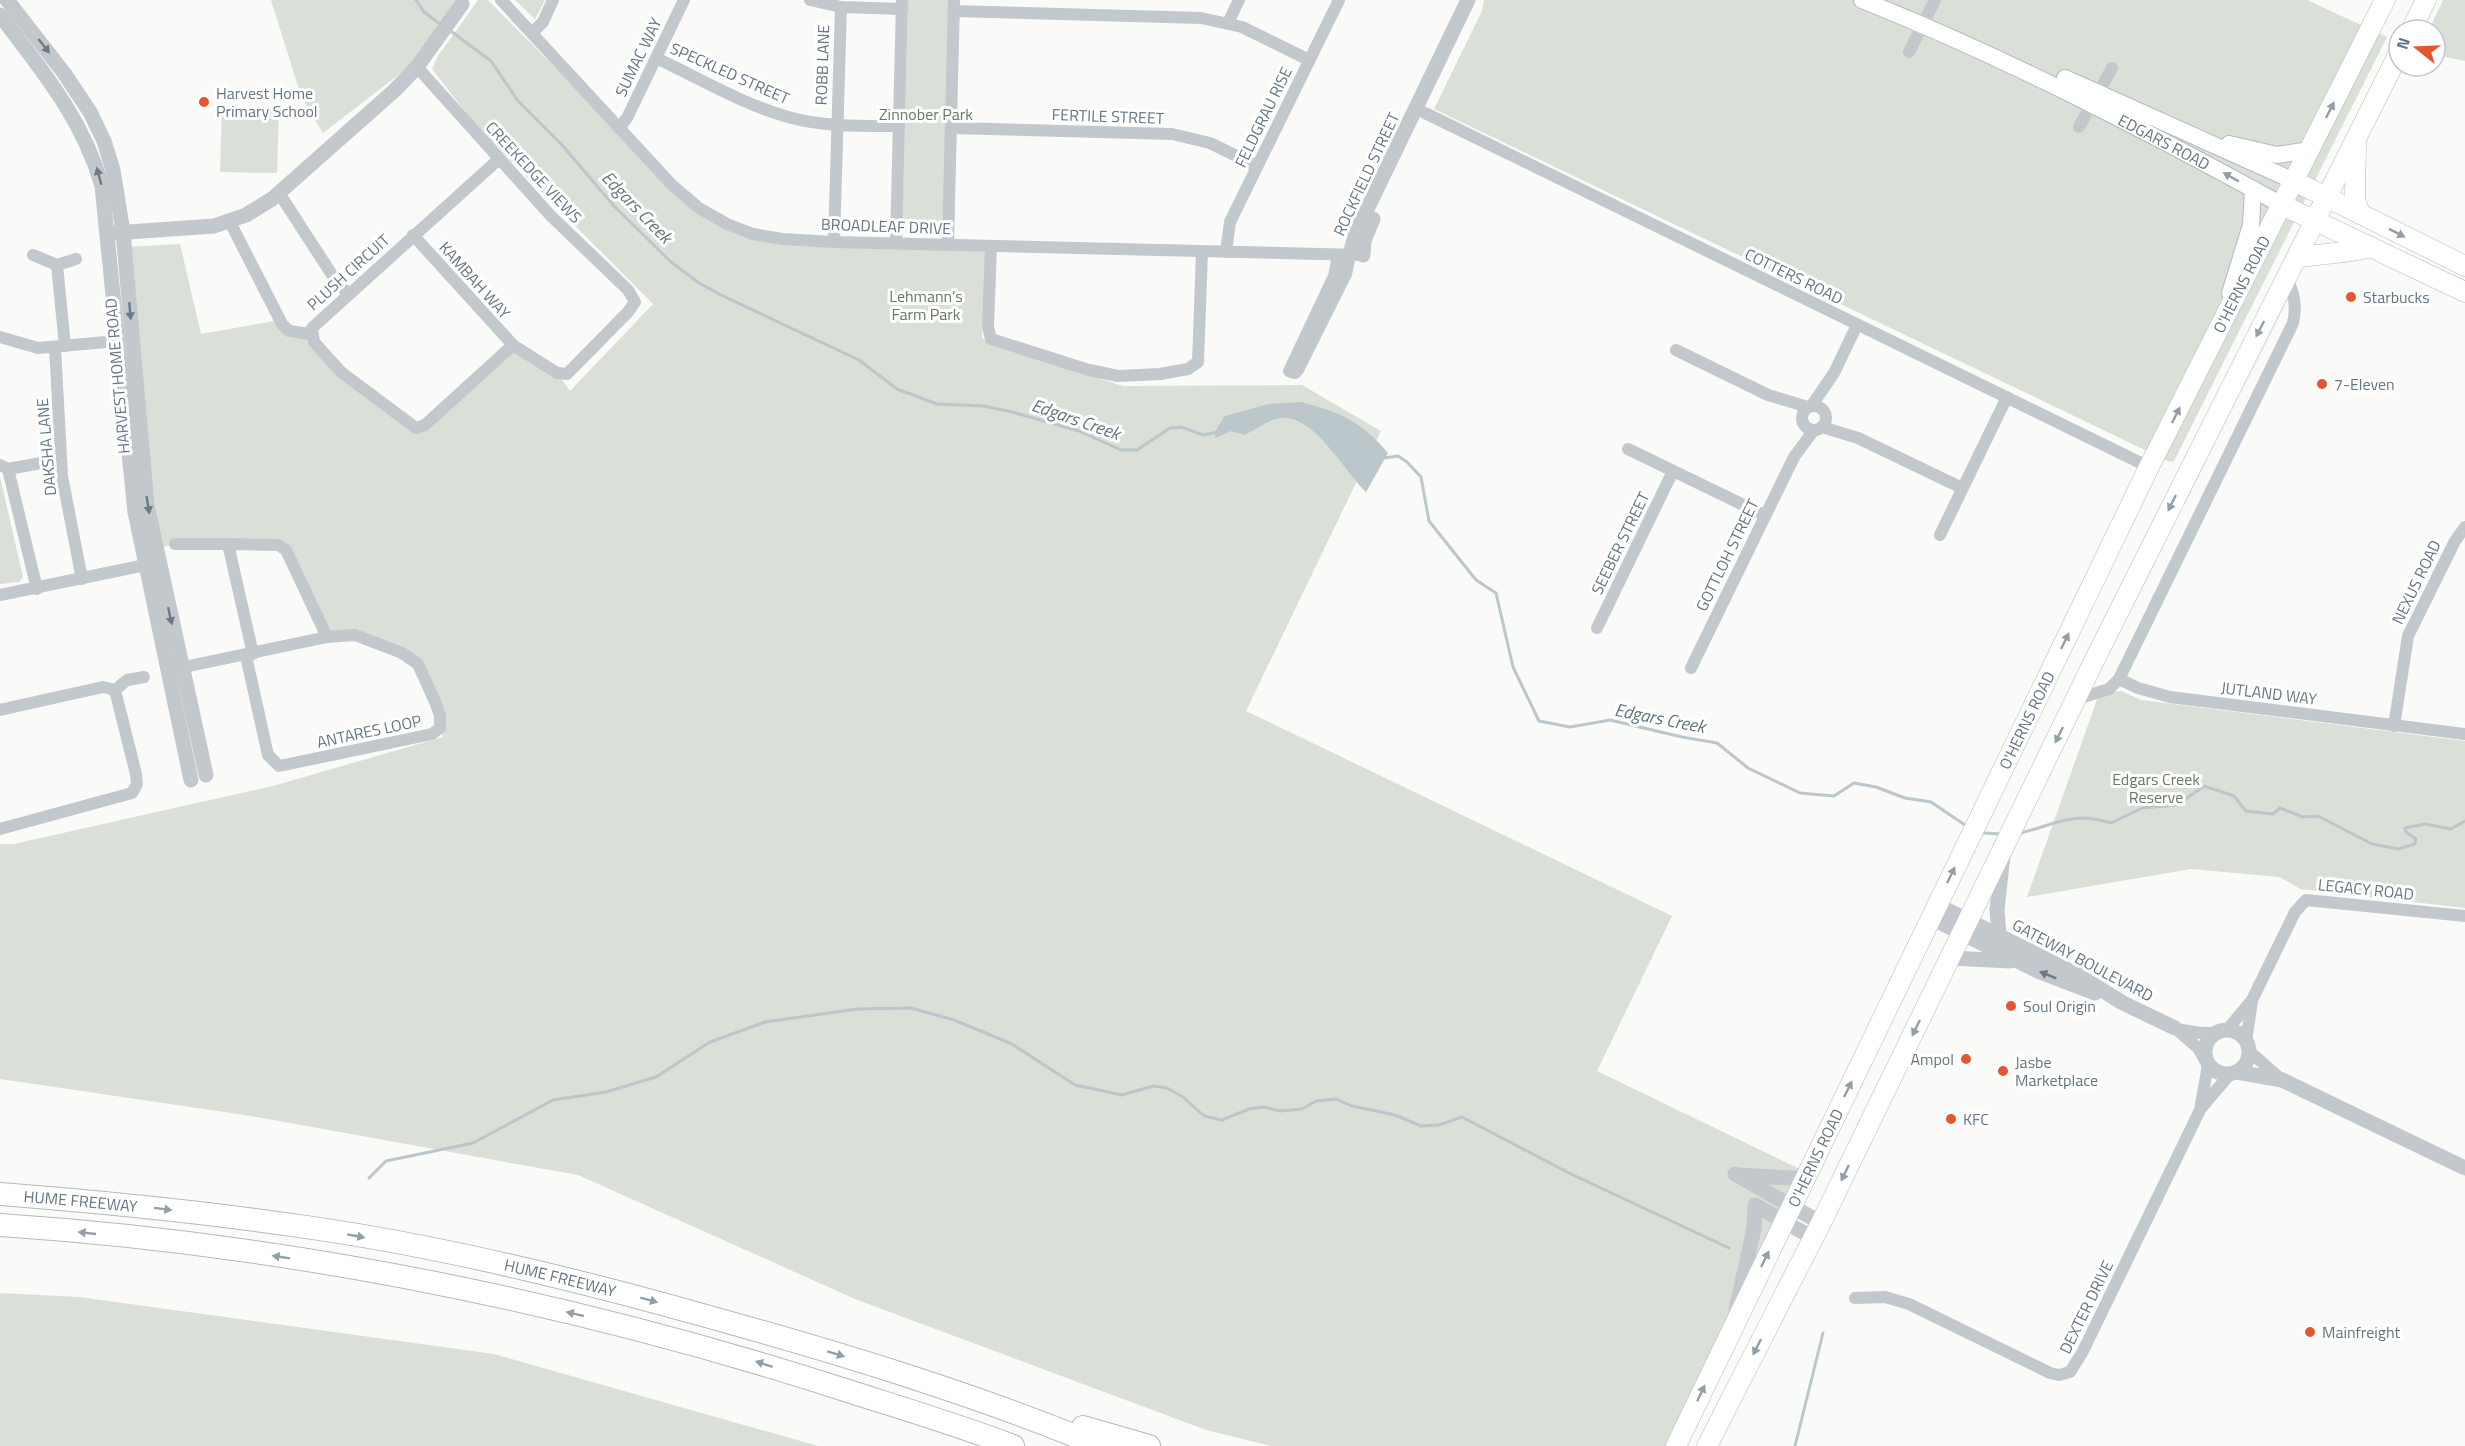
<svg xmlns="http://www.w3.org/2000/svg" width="2465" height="1446" viewBox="0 0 2465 1446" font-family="'Titillium Web',sans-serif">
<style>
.green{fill:#dadfd7}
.water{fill:#bbc7cb}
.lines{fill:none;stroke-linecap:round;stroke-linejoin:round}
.stream{stroke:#bbc7cb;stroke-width:3}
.secondary-casing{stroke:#b3babf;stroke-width:18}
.primary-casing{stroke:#b5babe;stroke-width:21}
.motorway-casing{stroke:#b4b9bd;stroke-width:24}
.minor{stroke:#c3c8cc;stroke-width:12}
.tertiary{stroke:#c3c8cc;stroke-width:15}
.secondary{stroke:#fff;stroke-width:16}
.primary{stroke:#fff;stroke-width:20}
.motorway{stroke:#fff;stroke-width:22}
.oneway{fill:#6a7a87}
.oneway2{fill:#939fa8}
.poi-dot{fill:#e4572e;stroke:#fff;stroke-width:2}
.labels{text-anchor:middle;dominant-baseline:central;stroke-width:6;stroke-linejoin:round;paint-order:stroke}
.street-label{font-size:16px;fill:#657683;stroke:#fff}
.poi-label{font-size:16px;fill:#657683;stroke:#fff;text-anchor:start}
.park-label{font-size:16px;fill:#687a64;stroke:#fff}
.water-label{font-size:18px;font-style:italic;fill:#60757c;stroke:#fff}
</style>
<rect width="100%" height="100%" fill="#fafaf8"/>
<g class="green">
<path d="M271 0H458L415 62 323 133 301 96Z"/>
<path d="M478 0H488L608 121 664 184 752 238 982 249 986 255 982 338 998 347 1123 386 1302 385 1381 431 1246 711 1672 916 1597 1071 1804 1171 1666 1446H1271L1206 1430 855 1299 578 1175 245 1115 0 1079V844H14L273 786 443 737 424 672 365 637H327L286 550 175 544 156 549 125 247 180 244 201 334 280 320 314 342 416 428 513 345 557 373 570 391 653 304 478 128 432 69 438 56Z"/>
<path d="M515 0H545L535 19Z"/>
<path d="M908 0H950L944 232 902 231Z"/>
<path d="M1484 0H2307L2387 37 2174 461 2170 462 1434 109 1482 11Z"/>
<path d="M2443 0H2465V61L2435 55V30H2429Z"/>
<path d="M222 109 279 110 277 173 220 172Z"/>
<path d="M0 477 23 577 19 582 0 584Z"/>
<path d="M2121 691 2141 700 2465 741V908L2300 889 2280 877 2191 869 2027 897 2099 694Z"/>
<path d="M0 1293 79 1297 494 1354 818 1446H0Z"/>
</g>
<path class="water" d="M1300 402C1340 412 1361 421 1388 453L1366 492C1345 472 1319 423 1288 418 1274 416 1257 428 1245 435L1231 431 1215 438 1216 430 1225 416 1269 404Z"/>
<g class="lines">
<g class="stream">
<path d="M416 0 424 12 440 24"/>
<path d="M448 29 491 61 518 101 562 145 614 206 670 261 699 283 721 295 859 360 897 389 937 404 983 406 1012 412 1079 431 1121 450H1137L1170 428 1181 427 1203 435 1219 432"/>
<path d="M1384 458 1398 456 1407 462 1421 477 1429 521 1476 580 1496 593 1513 667 1539 721 1570 727 1610 720 1682 737 1717 743 1748 768 1800 793 1834 796 1854 783 1876 787 1905 798 1931 802 1968 827"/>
<path d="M1982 833 2002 834"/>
<path d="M2021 833C2056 824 2075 811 2111 823L2142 808 2177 805 2204 786 2234 796 2246 811 2273 814 2280 808 2303 817 2318 816 2372 844 2398 849 2415 844 2416 839 2406 832 2405 828 2425 824 2451 829 2465 821"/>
<path d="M369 1178 386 1161 473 1143 553 1100 606 1092 656 1077 710 1042 765 1022 857 1009 911 1008 954 1020 1012 1044 1075 1085 1122 1095 1153 1086 1167 1088 1183 1097 1204 1116 1222 1120 1249 1109 1264 1107 1280 1111 1302 1109 1316 1101 1336 1099 1352 1106 1395 1115 1421 1126 1439 1125 1462 1117 1571 1174 1729 1248"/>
<path d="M1795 1446 1823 1333"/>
</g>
<defs>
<g id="secondary">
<path id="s1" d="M1862 0C2007 58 2145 130 2282 205"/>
<path d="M2065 78 2294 181"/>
<path d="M2229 144 2277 155 2310 150"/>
<path d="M2230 293 2251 225 2253 189"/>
</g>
<g id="primary">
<path d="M2411 30 2426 0"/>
<path d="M2356 142 2355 199 2360 214"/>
<path d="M2294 181 2465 266"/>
<path d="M2282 205 2465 292"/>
<path d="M2296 258C2321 253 2347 254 2371 247"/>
<path id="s2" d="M1676 1446 2149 467 2385 0"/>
<path d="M1707 1446 1821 1223 2097 655 2399 53"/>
</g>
<g id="motorway">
<path id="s3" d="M0 1194C102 1202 204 1212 306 1227 440 1246 575 1279 706 1316 839 1353 972 1393 1100 1446"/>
<path d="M0 1225C286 1244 572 1302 845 1390 901 1408 958 1425 1013 1446"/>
<path d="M1083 1427 1149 1446"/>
</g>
</defs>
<use href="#secondary" class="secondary-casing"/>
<use href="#primary" class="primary-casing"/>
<use href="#motorway" class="motorway-casing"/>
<g class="minor">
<path d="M501 0 672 185 699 208 727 224 753 234 782 239 834 242 1360 255"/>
<path d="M810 0 841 7 902 9"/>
<path d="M954 11 1201 18 1242 27 1309 60"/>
<path d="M1228 23 1239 0"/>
<path d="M532 33 543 22 553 0"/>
<path d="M1909 52 1935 0"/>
<path d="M656 58C699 78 742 104 788 117 823 127 862 126 899 126"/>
<path d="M417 67 551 216 628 290 635 302 628 312 567 374 557 373 513 345 425 425 416 428 341 372 314 342 312 328 499 159"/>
<path d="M1425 113 2149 467"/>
<path d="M2079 127 2112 68"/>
<path d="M619 128 627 118 684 0"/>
<path d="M951 128 1172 134 1210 143 1257 166"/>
<path d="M279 193 338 284 348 293"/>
<path d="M230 222 282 324 289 331 311 334"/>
<path d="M413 235 513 345"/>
<path d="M834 242 841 7"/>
<path d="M896 243 902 0"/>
<path d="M948 244 954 0"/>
<path d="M991 246 988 327 991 339 1089 370 1118 376 1160 374 1188 369 1198 362 1202 252"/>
<path d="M1226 252 1230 222 1339 0"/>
<path d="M33 255 57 265 76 259"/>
<path d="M1338 255 1334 276 1289 371 1295 373 1298 370 1346 274 1350 255"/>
<path d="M57 265 65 346"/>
<path d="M0 337 38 348 118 341"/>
<path d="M55 347 62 476 82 579"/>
<path d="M1676 350 1768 395 1808 407"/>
<path d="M1812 405 1834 373 1857 325"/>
<circle cx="1814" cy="418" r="12"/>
<path d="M1822 427 1858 438 1962 488"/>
<path d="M1628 449 1764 515"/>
<path d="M0 465 8 469 52 461"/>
<path d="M8 469 37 589"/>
<path d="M1940 535 2007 397"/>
<path d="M175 544H228"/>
<path d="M0 595 155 563"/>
<path d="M1597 628 1673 471"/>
<path d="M253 654 228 544 278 545 286 550 327 637"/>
<path d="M1691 668 1794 457 1814 430"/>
<path d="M175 669 327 637 355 635 402 653 418 664 436 704 440 716V728L432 734 279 766 268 755 246 656"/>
<path d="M2119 679 2293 323C2297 307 2294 291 2286 277"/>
<path d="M115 690 127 680 144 677"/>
<path d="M2077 699 2109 689 2119 679 2138 688 2170 697 2465 734"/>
<path d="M0 710 103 687 115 690"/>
<path d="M2394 726 2408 636 2455 541 2465 527"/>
<path d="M0 829 132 793 137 784 136 774 115 690"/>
<path d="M2175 1028 2198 1048 2205 1060"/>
<path d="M2176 1029 2201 1033H2216"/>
<path d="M2227 1030 2252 1000 2295 912 2306 900 2465 916"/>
<path d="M2246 1042 2252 1001"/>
<path d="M2249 1051 2282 1080"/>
<path d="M2202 1107 2230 1074"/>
<path d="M1855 1298 1885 1297 1909 1304 2050 1373 2059 1375 2070 1372 2082 1353 2200 1110 2208 1065"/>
</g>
<g class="tertiary">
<path d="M7 0 64 73 90 112 104 141 113 170 123 232 147 505 206 775"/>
<path d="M0 15C41 69 83 119 102 186L135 512 191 780"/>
<path d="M114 233 214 226 246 215 272 199 395 90 417 67 462 4"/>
<path d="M1350 255 1356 232 1468 0"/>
<path d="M1363 255 1364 241 1373 219"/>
<path d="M1937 905 2076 974 2123 1003 2175 1028"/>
<path d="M1931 918 2040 972 2095 993"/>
<path d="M1999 935 1997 910 2003 855"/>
<path d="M1950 958 2010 961"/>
<circle cx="2227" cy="1052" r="22"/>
<path d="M2237 1072 2282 1080 2465 1168"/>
<path d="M1735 1174 1821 1223"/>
<path d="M1741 1175 1804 1179"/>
<path d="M1736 1310 1754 1229 1755 1205 1813 1238"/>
</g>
<use href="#secondary" class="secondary"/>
<use href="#primary" class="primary"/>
<use href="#motorway" class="motorway"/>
</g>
<defs><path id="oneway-solid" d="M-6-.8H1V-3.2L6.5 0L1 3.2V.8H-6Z" transform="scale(1.5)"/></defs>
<g class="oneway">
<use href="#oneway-solid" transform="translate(44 46) rotate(52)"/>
<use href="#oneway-solid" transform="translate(99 176) rotate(-105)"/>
<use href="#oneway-solid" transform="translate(130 311) rotate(85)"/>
<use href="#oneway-solid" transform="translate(148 505) rotate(81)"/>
<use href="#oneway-solid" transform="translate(170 616) rotate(78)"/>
<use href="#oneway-solid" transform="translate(2048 975) rotate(-158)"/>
</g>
<g class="oneway2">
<use href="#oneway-solid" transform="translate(2330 110) rotate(-63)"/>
<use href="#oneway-solid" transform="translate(2231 177) rotate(-151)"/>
<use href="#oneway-solid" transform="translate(2397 233) rotate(27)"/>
<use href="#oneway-solid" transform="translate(2260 329) rotate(117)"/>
<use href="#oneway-solid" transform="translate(2176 415) rotate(-63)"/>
<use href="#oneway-solid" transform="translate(2172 503) rotate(116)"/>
<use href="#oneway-solid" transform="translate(2065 641) rotate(-64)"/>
<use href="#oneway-solid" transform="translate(2059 735) rotate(116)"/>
<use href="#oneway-solid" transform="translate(1951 875) rotate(-64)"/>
<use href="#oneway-solid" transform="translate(1916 1028) rotate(116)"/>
<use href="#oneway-solid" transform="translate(1848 1089) rotate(-64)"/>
<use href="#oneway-solid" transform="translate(1845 1173) rotate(116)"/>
<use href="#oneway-solid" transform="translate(163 1209) rotate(7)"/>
<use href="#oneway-solid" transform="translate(87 1233) rotate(-174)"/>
<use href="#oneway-solid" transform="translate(356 1236) rotate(10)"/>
<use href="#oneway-solid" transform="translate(281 1257) rotate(-171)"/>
<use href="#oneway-solid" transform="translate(1765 1259) rotate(-64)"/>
<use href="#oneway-solid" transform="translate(649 1300) rotate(15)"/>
<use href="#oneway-solid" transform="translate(575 1314) rotate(-167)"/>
<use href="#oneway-solid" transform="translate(1757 1347) rotate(117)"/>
<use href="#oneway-solid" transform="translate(836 1354) rotate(17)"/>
<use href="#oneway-solid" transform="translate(764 1364) rotate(-162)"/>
<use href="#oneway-solid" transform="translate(1701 1393) rotate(-65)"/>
</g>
<g class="poi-dot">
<circle cx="204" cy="102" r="6"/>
<circle cx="2351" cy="297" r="6"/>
<circle cx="2322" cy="384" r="6"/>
<circle cx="2011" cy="1006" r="6"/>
<circle cx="1966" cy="1059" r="6"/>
<circle cx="2003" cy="1071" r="6"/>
<circle cx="1951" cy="1119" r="6"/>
<circle cx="2310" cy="1332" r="6"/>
</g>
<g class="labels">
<g class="street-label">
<text transform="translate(638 57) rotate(-64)">SUMAC WAY</text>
<text transform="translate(822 65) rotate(-88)">ROBB LANE</text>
<text transform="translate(730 73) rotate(24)">SPECKLED STREET</text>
<text transform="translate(1108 116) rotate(2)">FERTILE STREET</text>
<text transform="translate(1263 117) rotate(-64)">FELDGRAU RISE</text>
<text stroke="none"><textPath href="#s1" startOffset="334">EDGARS ROAD</textPath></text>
<text transform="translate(534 172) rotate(47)">CREEKEDGE VIEWS</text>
<text transform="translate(1366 174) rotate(-65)">ROCKFIELD STREET</text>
<text transform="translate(886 226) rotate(2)">BROADLEAF DRIVE</text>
<text transform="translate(348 272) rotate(-42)">PLUSH CIRCUIT</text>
<text transform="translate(1794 276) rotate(26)">COTTERS ROAD</text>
<text transform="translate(475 280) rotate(48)">KAMBAH WAY</text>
<text stroke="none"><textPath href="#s2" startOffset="1292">O'HERNS ROAD</textPath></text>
<text transform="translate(117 376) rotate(-95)">HARVEST HOME ROAD</text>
<text transform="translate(46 447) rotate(-95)">DAKSHA LANE</text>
<text transform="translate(1620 543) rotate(-64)">SEEBER STREET</text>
<text transform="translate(1727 555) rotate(-64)">GOTTLOH STREET</text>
<text transform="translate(2416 582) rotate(-64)">NEXUS ROAD</text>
<text transform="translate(2269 693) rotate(7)">JUTLAND WAY</text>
<text stroke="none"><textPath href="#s2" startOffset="806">O'HERNS ROAD</textPath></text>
<text transform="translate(369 731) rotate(-12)">ANTARES LOOP</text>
<text transform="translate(2366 889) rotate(6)">LEGACY ROAD</text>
<text transform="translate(2083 960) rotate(28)">GATEWAY BOULEVARD</text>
<text stroke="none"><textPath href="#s2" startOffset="320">O'HERNS ROAD</textPath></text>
<text stroke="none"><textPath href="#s3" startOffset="81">HUME FREEWAY</textPath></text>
<text stroke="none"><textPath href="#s3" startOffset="567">HUME FREEWAY</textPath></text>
<text transform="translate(2086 1307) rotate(-64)">DEXTER DRIVE</text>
</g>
<g class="poi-label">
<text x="216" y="93">Harvest Home<tspan x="216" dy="18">Primary School</tspan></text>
<text x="2363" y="297">Starbucks</text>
<text x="2334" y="384">7-Eleven</text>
<text x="2023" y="1006">Soul Origin</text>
<text x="1954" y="1059" text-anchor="end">Ampol</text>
<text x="2015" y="1062">Jasbe<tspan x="2015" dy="18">Marketplace</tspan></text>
<text x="1963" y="1119">KFC</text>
<text x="2322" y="1332">Mainfreight</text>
</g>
<g class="park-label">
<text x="926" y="114">Zinnober Park</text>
<text x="926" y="296">Lehmann’s<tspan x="926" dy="18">Farm Park</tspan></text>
<text x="2156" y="779">Edgars Creek<tspan x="2156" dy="18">Reserve</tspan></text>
</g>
<g class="water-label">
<text transform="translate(637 207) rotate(46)">Edgars Creek</text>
<text transform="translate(1076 419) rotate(19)">Edgars Creek</text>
<text transform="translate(1660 718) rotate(11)">Edgars Creek</text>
</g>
</g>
<g transform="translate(2417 48) rotate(288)"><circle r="28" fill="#ffffff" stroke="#c1c8cd" stroke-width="1.5"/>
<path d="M0-4.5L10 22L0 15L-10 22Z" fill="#e4572e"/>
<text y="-9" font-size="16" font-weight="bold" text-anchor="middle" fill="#657683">N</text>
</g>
</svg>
